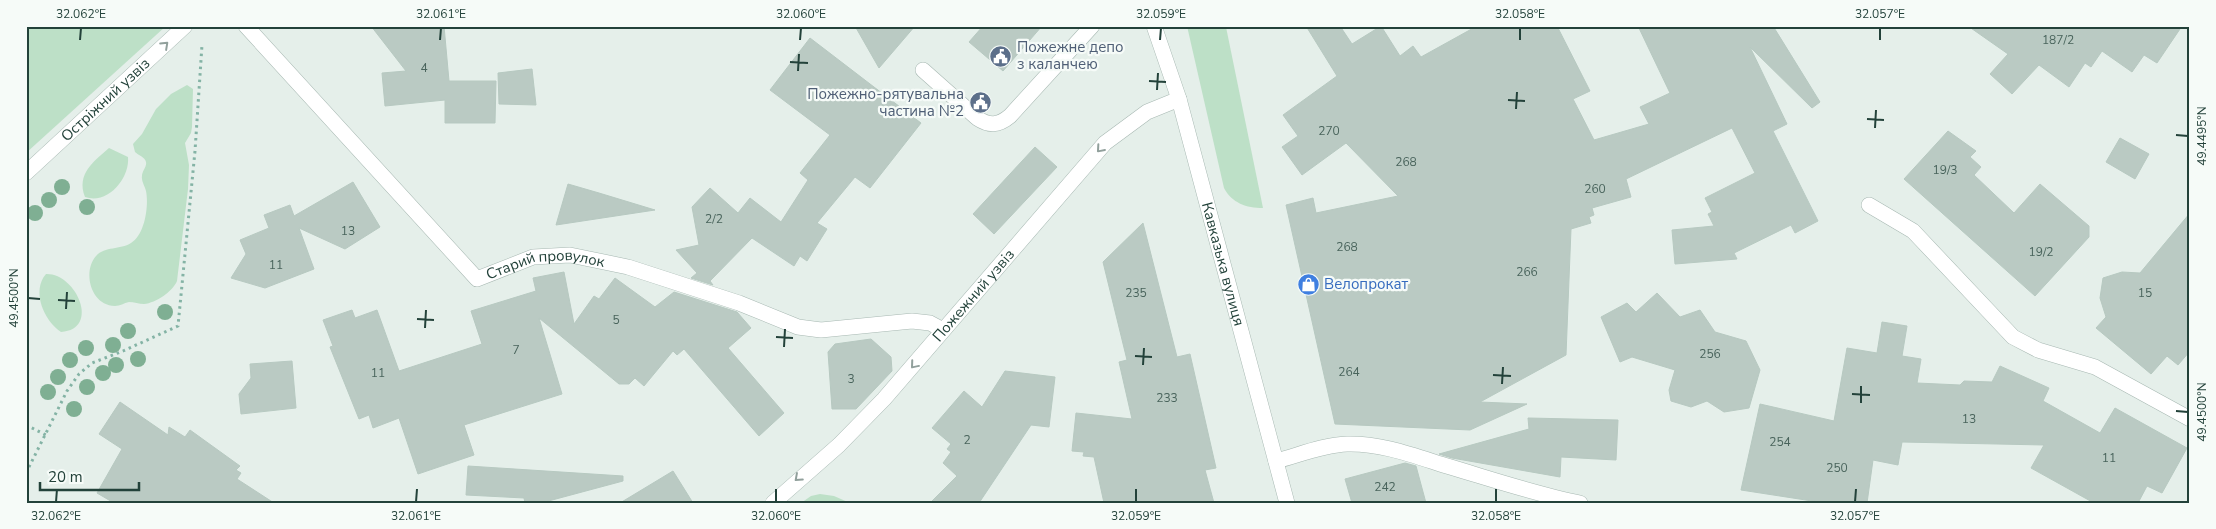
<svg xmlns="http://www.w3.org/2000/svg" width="2216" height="529" viewBox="0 0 2216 529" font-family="'Nunito Sans',sans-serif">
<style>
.green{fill:#bde0c7}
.building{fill:#bacac3;stroke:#b7c9c1}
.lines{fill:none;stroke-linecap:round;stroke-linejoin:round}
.service-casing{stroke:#a7b8b2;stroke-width:16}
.minor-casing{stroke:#a7b8b2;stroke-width:16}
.tertiary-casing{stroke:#a7b8b2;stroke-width:16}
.path{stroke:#84b3a5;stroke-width:3;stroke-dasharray:2.5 4;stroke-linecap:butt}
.service{stroke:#fff;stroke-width:15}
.minor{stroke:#fff;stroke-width:15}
.tertiary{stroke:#fff;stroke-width:15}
.tree{fill:#7faf93}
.oneway{stroke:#91a09c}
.ticks{fill:none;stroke:#23423a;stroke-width:2}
.labels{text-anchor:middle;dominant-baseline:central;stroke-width:4.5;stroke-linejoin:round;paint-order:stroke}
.number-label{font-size:12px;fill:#49645c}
.service-label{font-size:15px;fill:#4e5e75;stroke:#f6fbf8;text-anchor:start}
.street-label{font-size:15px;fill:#23423a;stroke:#f6fbf8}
.shop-label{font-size:15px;fill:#366cbe;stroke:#f6fbf8;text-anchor:start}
.neatline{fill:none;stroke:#23423a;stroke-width:2}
.ticks-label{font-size:12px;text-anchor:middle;fill:#23423a}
</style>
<rect width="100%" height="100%" fill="#e5efea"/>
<g class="green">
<path d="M26 26H166L26 153Z"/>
<path d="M1187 26 1226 27 1263 208C1246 208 1232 203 1224 188Z"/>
<path d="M187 85 193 89 192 127 191 133 185 143 189 165 188 189 177 281C173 291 156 303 144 304 139 304 134 302 129 302 124 303 120 306 115 306 91 306 82 272 96 256 105 246 120 250 131 243 145 235 149 205 146 191 145 186 141 181 142 176 142 171 147 167 146 162 145 157 138 155 135 152L133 144 142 134 156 109 171 94Z"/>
<path d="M109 148 128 157C130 178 108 205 85 197 76 174 94 161 109 148Z"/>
<path d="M46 274C76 273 101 329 61 332 44 321 31 291 46 274Z"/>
<path d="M820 494 834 496 850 503H801L811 496Z"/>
</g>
<g class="building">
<path d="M371 26H444L449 81H496L495 123H445V100L385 106 382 73 406 71Z"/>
<path d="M855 26H915L879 68Z"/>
<path d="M983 26H1042L1003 71 969 42Z"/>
<path d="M1306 26H1340L1352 44 1381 26 1400 56 1413 46 1421 57 1477 26H1557L1590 91 1573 99 1594 140 1649 124 1640 107 1670 93 1638 26H1773L1820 102 1812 108 1750 47 1787 124 1773 131 1818 221 1795 233 1791 225 1734 253 1737 259 1675 264 1672 230 1714 226 1708 214 1712 212 1705 198 1755 173 1732 128 1626 179 1631 197 1592 208 1594 215 1589 217 1591 223 1571 229 1566 355 1480 402 1527 404 1470 430 1335 424 1286 205 1313 198 1316 213 1398 196 1346 143 1302 175 1282 147 1298 136 1283 115 1337 76Z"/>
<path d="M1968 26H2182L2157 63 2144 55 2132 72 2102 51 2091 67 2085 63 2069 87 2039 65 2012 94 1990 74 2008 54Z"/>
<path d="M810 38 921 123 870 188 855 177 817 223 827 229 807 261 800 256 794 266 752 238 710 281 713 285 691 278 697 273 676 250 699 245 692 207 710 188 738 213 750 198 781 222 808 180 800 173 830 135 770 90Z"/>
<path d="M532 69 536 105 499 104 498 73Z"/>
<path d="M1948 131 1976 151 1970 157 1981 167 1974 175 2014 213 2040 184 2089 226V237L2035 296 1904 179Z"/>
<path d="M2120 138 2149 154 2135 179 2106 162Z"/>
<path d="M1035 147 1057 167 994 234 973 214Z"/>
<path d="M353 182 380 227 345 249 299 228 314 269 265 288 231 278 246 254 240 240 269 228 264 215 290 205 294 216Z"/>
<path d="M568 184 599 193 655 210 556 225Z"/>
<path d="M2190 213V351L2178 365 2167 356 2151 374 2096 328 2106 317 2100 298 2103 278 2122 272 2140 273Z"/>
<path d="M1143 223 1177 357 1190 354 1216 468 1205 470 1214 503H1104L1094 457 1083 456 1084 452 1072 451 1076 413 1132 419 1119 362 1127 360 1103 262Z"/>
<path d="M564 272 574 324 594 296 599 299 615 278 655 307 674 292 737 312 751 328 728 348 784 413 759 436 684 349 677 355 673 351 644 386 635 378 629 384H619L539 318 562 394 464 425 474 455 418 474 399 418 373 428 369 415 359 419 330 347 333 346 323 320 352 310 355 318 377 310 399 371 482 344 471 311 536 291 533 278Z"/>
<path d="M1657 293 1680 317 1700 310 1715 332 1746 341 1760 370 1749 408 1724 412 1707 401 1691 407 1671 401 1669 390 1675 370 1632 357 1620 362 1601 317 1627 303 1636 312Z"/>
<path d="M1882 322 1907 326 1902 356 1921 359 1917 383 1960 385 1964 381 1992 382 2000 366 2049 388 2043 401 2100 433 2115 408 2187 448 2162 493 2147 486 2138 503H2094L2031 468 2044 445 1902 442 1898 465 1873 460 1867 503H1825L1741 490 1760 404 1834 421 1847 348 1877 353Z"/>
<path d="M871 339 891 357 892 371 856 409H832L828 352 835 344Z"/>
<path d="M292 361 296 408 241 414 239 394 251 378 250 364Z"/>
<path d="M1005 371 1055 377 1049 427 1031 425 979 503H930L957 476 943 463 951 452 947 449 951 444 932 428 964 391 982 407Z"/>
<path d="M120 402 168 435 169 427 185 437 190 430 240 466 236 470 241 473 237 479 274 503H114L97 493 122 449 99 434Z"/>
<path d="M1528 418 1618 420 1616 460 1561 457 1560 477 1452 458 1439 454 1529 429Z"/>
<path d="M1405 463 1416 466 1426 503H1352L1345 479Z"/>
<path d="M468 466 623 476V481L541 503H525L524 498 466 495Z"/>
<path d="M673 471 693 503H620Z"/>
</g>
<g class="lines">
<defs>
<g id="service">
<path d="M923 70 977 118C989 126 998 126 1010 116L1092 26"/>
<path d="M1869 205 1913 231 2013 337 2038 350 2095 367 2190 419"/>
<path d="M1276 461C1299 455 1323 445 1347 444 1381 443 1415 456 1447 466 1491 479 1535 494 1580 503"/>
</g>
<g id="minor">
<path id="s1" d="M246 26 477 279 533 257 570 255 628 267 739 303 798 327 821 330 912 321 930 323 943 330"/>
<path id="s2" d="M1154 26 1179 99 1287 503"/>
<path id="s3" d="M773 503 839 445 884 399 1105 143 1147 112 1179 99"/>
</g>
<g id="tertiary">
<path id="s4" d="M26 173 185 26"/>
</g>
</defs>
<use href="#service" class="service-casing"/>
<use href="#minor" class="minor-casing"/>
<use href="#tertiary" class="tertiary-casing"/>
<g class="path">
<path d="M26 425 46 435"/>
<path d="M26 473 67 391 79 374 92 363 123 351 178 326 195 151 202 45"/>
</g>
<use href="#service" class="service"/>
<use href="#minor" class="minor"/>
<use href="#tertiary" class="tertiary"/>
</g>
<g class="tree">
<circle cx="62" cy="187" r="8"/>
<circle cx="49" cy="200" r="8"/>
<circle cx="87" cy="207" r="8"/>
<circle cx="35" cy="213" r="8"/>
<circle cx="165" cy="312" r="8"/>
<circle cx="128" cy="331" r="8"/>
<circle cx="113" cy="345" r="8"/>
<circle cx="86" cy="348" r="8"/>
<circle cx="138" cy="359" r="8"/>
<circle cx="70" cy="360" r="8"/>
<circle cx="116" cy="365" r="8"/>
<circle cx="103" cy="373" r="8"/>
<circle cx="58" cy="377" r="8"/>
<circle cx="87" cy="387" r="8"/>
<circle cx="48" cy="392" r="8"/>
<circle cx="74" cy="409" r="8"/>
</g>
<defs><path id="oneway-chevron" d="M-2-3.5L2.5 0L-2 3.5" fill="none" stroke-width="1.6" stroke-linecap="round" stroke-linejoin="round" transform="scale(1.25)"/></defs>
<g class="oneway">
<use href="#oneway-chevron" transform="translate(165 45) rotate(-43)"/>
<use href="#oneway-chevron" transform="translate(1100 149) rotate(131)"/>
<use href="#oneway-chevron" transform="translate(914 365) rotate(130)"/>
<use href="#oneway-chevron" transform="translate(798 478) rotate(138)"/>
</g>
<path class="ticks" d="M80 40 81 28M440 40 441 28M800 40 801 28M1160 40 1161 28M1520 40V28M1880 40V28M790 62 808 63M798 71 799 54M1149 81 1166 82M1157 90 1158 73M1508 100 1525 101M1516 109 1517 92M1867 119 1884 120M1875 128 1876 110M2176 135 2188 136M28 298 40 299M58 300 75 301M66 309 67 292M417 319 434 320M425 328 426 310M776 337 793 338M784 347 785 329M1135 356 1152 357M1143 365 1144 348M1493 375 1511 376M1502 384 1503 367M1852 394 1870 395M1861 403V386M2176 411 2188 412M56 502 57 489M416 502 417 489M776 502V489M1136 502V489M1496 502V489M1855 502 1856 489"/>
<defs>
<symbol id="civic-disc" viewBox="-11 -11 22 22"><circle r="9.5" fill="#5c6f8a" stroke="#f6fbf8"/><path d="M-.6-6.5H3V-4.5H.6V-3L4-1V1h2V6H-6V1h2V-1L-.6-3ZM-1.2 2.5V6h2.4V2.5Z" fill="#fff"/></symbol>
<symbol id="shop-disc" viewBox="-11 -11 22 22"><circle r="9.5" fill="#3f7fe0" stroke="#f6fbf8"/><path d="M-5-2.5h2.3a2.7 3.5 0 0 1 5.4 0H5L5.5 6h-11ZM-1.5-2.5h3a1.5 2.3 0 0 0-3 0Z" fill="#fff"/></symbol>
</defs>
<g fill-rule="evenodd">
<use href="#civic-disc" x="988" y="44" width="25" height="25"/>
<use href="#civic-disc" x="968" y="90" width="25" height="25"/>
<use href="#shop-disc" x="1296" y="272" width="25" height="25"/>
</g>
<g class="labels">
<g class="number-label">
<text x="2058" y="40">187/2</text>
<text x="424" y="68">4</text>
<text x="1329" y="131">270</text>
<text x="1406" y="162">268</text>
<text x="1945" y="170">19/3</text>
<text x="1595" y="189">260</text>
<text x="714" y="219">2/2</text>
<text x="348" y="231">13</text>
<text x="1347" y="247">268</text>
<text x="2041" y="252">19/2</text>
<text x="276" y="265">11</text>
<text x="1527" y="272">266</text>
<text x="1136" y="293">235</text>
<text x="2145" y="293">15</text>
<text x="616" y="320">5</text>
<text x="516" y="350">7</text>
<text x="1710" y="354">256</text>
<text x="1349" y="372">264</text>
<text x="378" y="373">11</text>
<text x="851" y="379">3</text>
<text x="1167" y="398">233</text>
<text x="1969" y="419">13</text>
<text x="967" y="440">2</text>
<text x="1780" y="442">254</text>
<text x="2109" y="458">11</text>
<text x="1837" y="468">250</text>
<text x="1385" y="487">242</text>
</g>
<g class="service-label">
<text x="1017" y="47">Пожежне депо<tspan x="1017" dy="17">з каланчею</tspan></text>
<text x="964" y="94" text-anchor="end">Пожежно-рятувальна<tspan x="964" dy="17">частина №2</tspan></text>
</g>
<g class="street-label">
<text stroke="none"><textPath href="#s4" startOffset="108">Остріжний узвіз</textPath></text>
<text stroke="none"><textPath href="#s2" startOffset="248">Кавказька вулиця</textPath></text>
<text stroke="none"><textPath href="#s1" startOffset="414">Старий провулок</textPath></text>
<text stroke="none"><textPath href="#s3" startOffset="289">Пожежний узвіз</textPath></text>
</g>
<g class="shop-label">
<text x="1324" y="284">Велопрокат</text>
</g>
</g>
<rect width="2216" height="529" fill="none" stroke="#f6fbf8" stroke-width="55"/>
<path d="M40 482v8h99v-8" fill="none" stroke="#23423a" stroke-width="2.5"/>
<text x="48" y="482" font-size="15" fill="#23423a" stroke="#f6fbf8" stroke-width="4" paint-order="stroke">20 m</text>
<rect x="28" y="28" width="2160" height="474" class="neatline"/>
<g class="ticks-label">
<text x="81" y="18">32.062°E</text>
<text x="441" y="18">32.061°E</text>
<text x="801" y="18">32.060°E</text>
<text x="1161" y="18">32.059°E</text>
<text x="1520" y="18">32.058°E</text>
<text x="1880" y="18">32.057°E</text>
<text transform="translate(2202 136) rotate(-90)" y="4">49.4495°N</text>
<text transform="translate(14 298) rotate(-90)" y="4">49.4500°N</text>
<text transform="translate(2202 412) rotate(-90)" y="4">49.4500°N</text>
<text x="56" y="520">32.062°E</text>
<text x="416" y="520">32.061°E</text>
<text x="776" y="520">32.060°E</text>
<text x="1136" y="520">32.059°E</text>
<text x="1496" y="520">32.058°E</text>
<text x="1855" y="520">32.057°E</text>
</g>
</svg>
